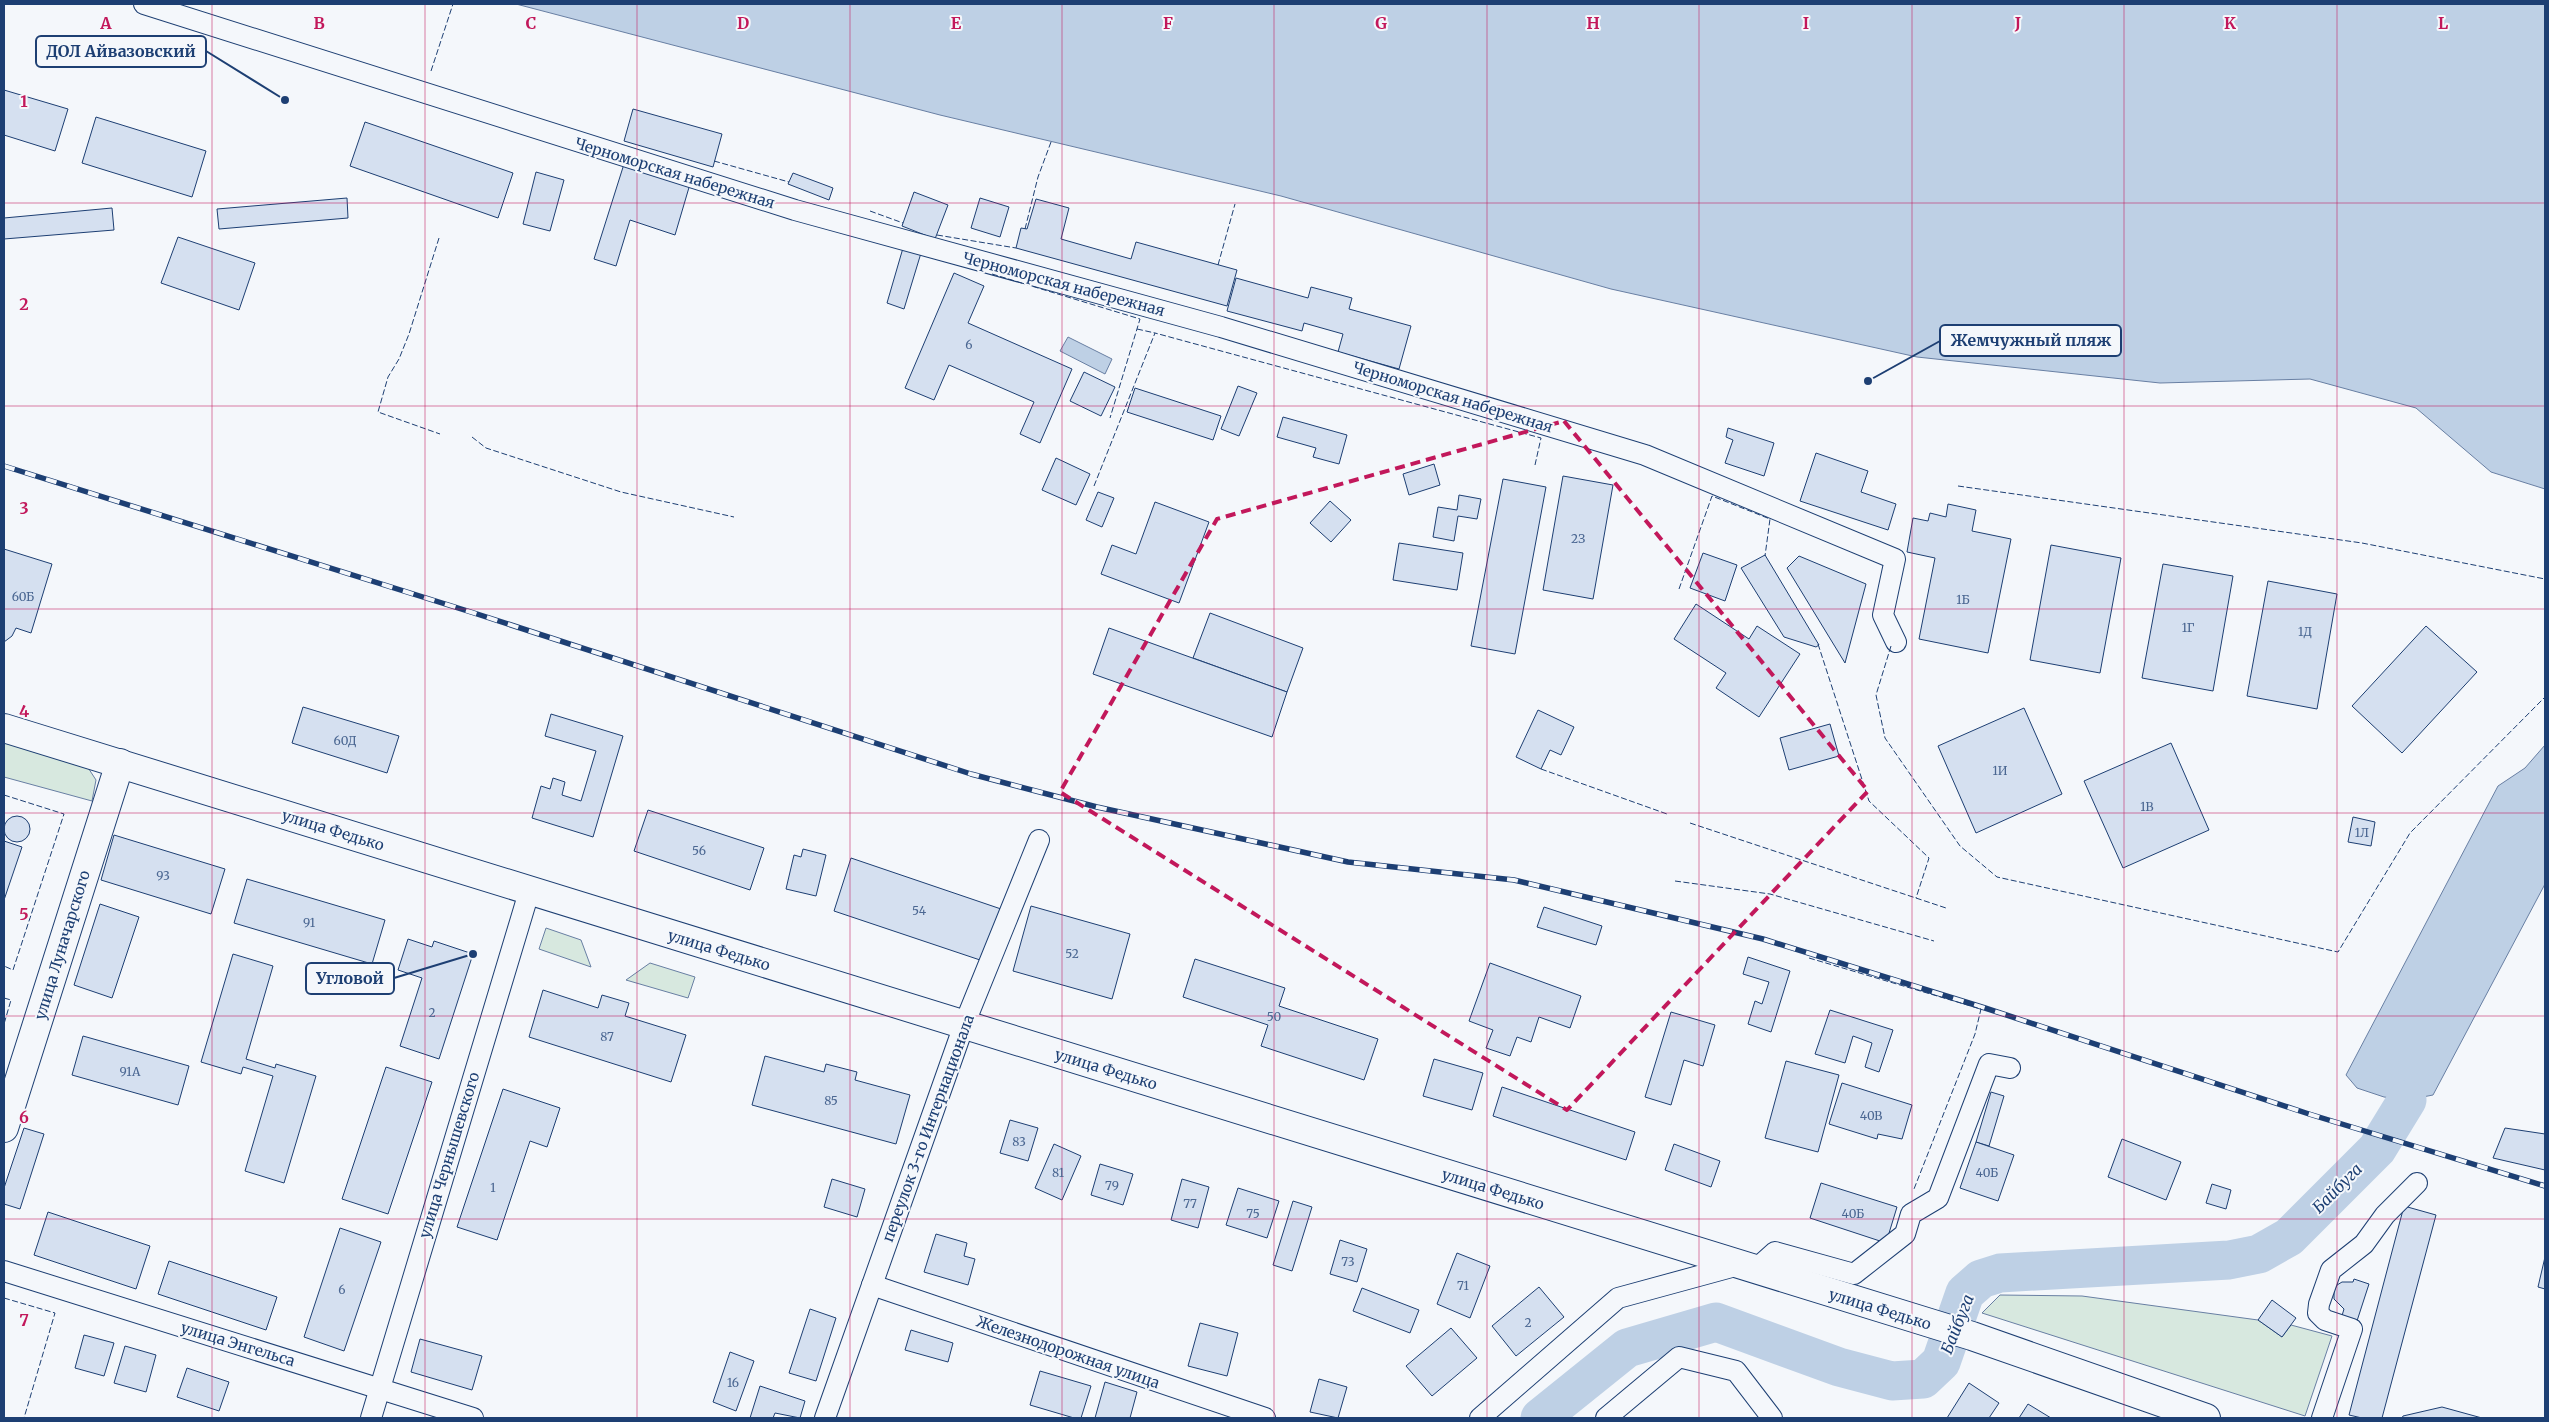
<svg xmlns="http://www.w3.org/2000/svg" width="2549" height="1422" viewBox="0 0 2549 1422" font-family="Merriweather,serif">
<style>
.green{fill:#d7e8df;stroke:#687fa3}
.water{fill:#bed0e5;stroke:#687fa3}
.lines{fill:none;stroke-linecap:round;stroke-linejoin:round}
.river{stroke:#bed0e5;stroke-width:39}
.building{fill:#d5e0f0;stroke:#1d3f73}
.minor-casing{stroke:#1d3f73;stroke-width:22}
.secondary-casing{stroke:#1d3f73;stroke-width:30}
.minor{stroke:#f4f7fb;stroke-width:20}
.secondary{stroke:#f4f7fb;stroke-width:28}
.rail-casing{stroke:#1d3f73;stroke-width:5.5}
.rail{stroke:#f4f7fb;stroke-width:4;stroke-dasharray:11;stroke-linecap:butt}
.fence{stroke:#1d3f73;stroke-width:1;stroke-dasharray:6 2.5;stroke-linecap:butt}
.marked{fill:none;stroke:#c2185b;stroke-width:4;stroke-dasharray:10 6;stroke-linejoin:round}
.grid{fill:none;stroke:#c2185b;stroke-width:1;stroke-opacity:0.55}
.labels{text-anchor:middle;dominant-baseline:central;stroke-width:4;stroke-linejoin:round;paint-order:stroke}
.number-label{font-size:12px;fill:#4b6792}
.street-label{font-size:15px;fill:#1d3f73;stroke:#f4f7fb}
.water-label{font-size:16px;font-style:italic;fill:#1d3f73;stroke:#f4f7fb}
.grid-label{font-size:16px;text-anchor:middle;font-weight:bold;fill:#c2185b;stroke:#f4f7fb;stroke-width:4;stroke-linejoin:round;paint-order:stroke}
.leader{fill:none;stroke:#1d3f73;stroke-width:2}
.callout-dot{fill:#1d3f73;stroke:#f4f7fb;stroke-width:2}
.callout{fill:#f4f7fb;stroke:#1d3f73;stroke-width:2}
.callout-label{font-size:16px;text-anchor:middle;font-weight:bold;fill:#1d3f73}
</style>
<rect width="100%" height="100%" fill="#f4f7fb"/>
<g class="green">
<path d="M4 740 85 763 96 780 92 801 4 777Z"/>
<path d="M546 928 581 940 591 967 539 949Z"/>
<path d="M650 963 695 977 688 998 626 980Z"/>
<path d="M2000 1295 2082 1296 2258 1320 2282 1337 2291 1325 2332 1336 2305 1416 1982 1313Z"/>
</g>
<g class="water">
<path d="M516 4H2545V489L2491 472 2416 408 2310 379 2160 383 1917 357 1611 289 1281 196 940 115Z"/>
<path d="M1068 337 1112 359 1105 374 1060 351Z"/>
<path d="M2545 745V884L2433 1095 2407 1100 2384 1097 2357 1088 2346 1075 2498 786 2525 768Z"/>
</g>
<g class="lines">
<path class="river" d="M1540 1418 1627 1348 1716 1322 1839 1367 1892 1381 1923 1379 1941 1362 1965 1293 1981 1279 2000 1273 2229 1260 2259 1254 2289 1237 2377 1149 2407 1100"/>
</g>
<g class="building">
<path d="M4 90 68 109 55 151 4 135Z"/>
<path d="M633 109 722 134 713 167 624 141Z"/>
<path d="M96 117 206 151 192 197 82 163Z"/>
<path d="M365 122 513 173 498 218 350 166Z"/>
<path d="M624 164 690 184 675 235 630 220 616 266 594 259Z"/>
<path d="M536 172 564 180 550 231 523 224Z"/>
<path d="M793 173 833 188 829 200 788 184Z"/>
<path d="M914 192 948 205 935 239 902 226Z"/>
<path d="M347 198 348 218 219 229 217 209Z"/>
<path d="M980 198 1009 207 1000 237 971 228Z"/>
<path d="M1036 199 1069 208 1061 239 1131 259 1136 242 1237 270 1227 306 1016 248 1021 228 1027 229Z"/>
<path d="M112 208 114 230 4 239V218Z"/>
<path d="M178 237 255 263 239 310 161 283Z"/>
<path d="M903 248 921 253 904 309 887 303Z"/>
<path d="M954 273 984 286 968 323 1072 369 1040 443 1020 434 1034 402 949 365 934 400 905 388Z"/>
<path d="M1236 278 1308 298 1311 287 1352 298 1349 309 1411 326 1399 369 1338 352 1343 334 1304 323 1302 331 1227 311Z"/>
<path d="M1084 372 1115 387 1101 416 1070 401Z"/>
<path d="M1238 386 1257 393 1239 436 1221 429Z"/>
<path d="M1135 388 1221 416 1213 440 1127 412Z"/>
<path d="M1283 417 1347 435 1339 464 1313 457 1316 448 1277 437Z"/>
<path d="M1728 428 1774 443 1764 476 1725 463 1733 440 1726 437Z"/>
<path d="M1816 453 1868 471 1861 492 1896 504 1888 530 1800 501Z"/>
<path d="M1056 458 1090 474 1076 505 1042 490Z"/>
<path d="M1434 464 1440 485 1409 495 1403 474Z"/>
<path d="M1563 476 1613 485 1593 599 1543 590Z"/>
<path d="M1503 479 1546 487 1515 654 1471 646Z"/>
<path d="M1098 492 1114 498 1102 527 1086 520Z"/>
<path d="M1459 495 1481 499 1477 519 1458 516 1454 541 1433 537 1438 507 1457 510Z"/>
<path d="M1330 501 1351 520 1331 542 1310 523Z"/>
<path d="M1155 502 1209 522 1179 603 1101 574 1112 545 1136 554Z"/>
<path d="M1948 504 1976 510 1972 531 2011 539 1988 653 1919 639 1935 558 1907 552 1913 518 1928 521 1930 513 1946 517Z"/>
<path d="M1399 543 1463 553 1457 590 1393 580Z"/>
<path d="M2051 545 2121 558 2100 673 2030 660Z"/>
<path d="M4 549 52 564 31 633 16 628 12 636 4 642Z"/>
<path d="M1703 553 1737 565 1725 601 1690 588Z"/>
<path d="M1765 555 1819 645 1816 647 1784 637 1741 568Z"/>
<path d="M1799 556 1866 584 1845 663 1787 568Z"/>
<path d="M2163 564 2233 576 2213 691 2142 678Z"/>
<path d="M2268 581 2337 594 2317 709 2247 696Z"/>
<path d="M1696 604 1749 639 1757 626 1800 654 1759 717 1716 688 1726 673 1674 639Z"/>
<path d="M1210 613 1303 648 1287 692 1193 658Z"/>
<path d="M2426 626 2477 672 2402 753 2352 706Z"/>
<path d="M1109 628 1287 692 1272 737 1093 674Z"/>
<path d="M303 707 399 736 387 773 292 743Z"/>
<path d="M2024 708 2062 794 1976 833 1938 746Z"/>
<path d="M1538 710 1574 727 1561 755 1550 750 1541 769 1516 757Z"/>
<path d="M551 714 623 736 593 837 532 818 541 786 550 789 553 778 565 782 562 795 581 801 596 751 545 736Z"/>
<path d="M1830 724 1839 756 1789 770 1780 738Z"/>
<path d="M2171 743 2209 830 2123 868 2084 781Z"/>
<path d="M648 810 764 848 750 890 634 851Z"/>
<circle cx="17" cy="829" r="13"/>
<path d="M2353 817 2375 822 2371 846 2348 842Z"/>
<path d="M114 835 225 869 211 914 101 880Z"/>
<path d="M4 841 22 847 4 900Z"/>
<path d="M803 849 826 855 816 896 786 889 794 855 801 857Z"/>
<path d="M851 858 1004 910 986 962 834 911Z"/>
<path d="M247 879 385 920 372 964 234 923Z"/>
<path d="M100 904 139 917 112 998 74 985Z"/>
<path d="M1031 906 1130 934 1112 999 1013 971Z"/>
<path d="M1544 907 1602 926 1596 945 1537 927Z"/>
<path d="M408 939 432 947 434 941 473 954 439 1059 400 1046 422 978 398 970Z"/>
<path d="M233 954 273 966 246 1059 275 1068 276 1064 316 1076 284 1183 245 1171 273 1076 243 1067 241 1074 201 1062Z"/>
<path d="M1748 957 1790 971 1771 1032 1748 1024 1755 1001 1762 1004 1769 982 1743 974Z"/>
<path d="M1195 959 1285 988 1279 1006 1378 1039 1364 1080 1261 1046 1268 1025 1183 997Z"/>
<path d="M1490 963 1581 996 1570 1028 1539 1017 1531 1042 1517 1037 1510 1056 1486 1048 1493 1030 1469 1021Z"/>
<path d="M543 990 598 1008 602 995 629 1003 625 1016 686 1035 671 1082 529 1037Z"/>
<path d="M1830 1010 1893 1030 1879 1072 1865 1067 1872 1043 1853 1036 1845 1063 1815 1054Z"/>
<path d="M1671 1012 1715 1025 1703 1066 1684 1060 1671 1105 1645 1097Z"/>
<path d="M83 1036 189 1066 178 1105 72 1075Z"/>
<path d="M765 1056 824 1072 826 1064 857 1072 855 1080 910 1095 896 1144 752 1105Z"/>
<path d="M1434 1059 1483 1073 1472 1110 1423 1096Z"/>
<path d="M1786 1061 1839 1075 1818 1152 1765 1138Z"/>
<path d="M386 1067 432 1082 388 1214 342 1199Z"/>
<path d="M1842 1083 1912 1105 1902 1139 1878 1134 1877 1139 1829 1124Z"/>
<path d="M1502 1087 1635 1132 1626 1160 1493 1116Z"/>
<path d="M503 1089 560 1108 547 1147 530 1141 497 1240 457 1227Z"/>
<path d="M1991 1092 2004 1096 1989 1146 1976 1142Z"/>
<path d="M1010 1120 1038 1128 1028 1161 1000 1153Z"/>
<path d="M24 1128 44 1134 20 1209 4 1204V1188Z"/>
<path d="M2505 1128 2545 1134V1170L2493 1158Z"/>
<path d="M2122 1139 2181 1162 2166 1200 2108 1177Z"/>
<path d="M1976 1142 2014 1155 1998 1201 1960 1188Z"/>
<path d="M1054 1144 1081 1156 1062 1200 1035 1188Z"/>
<path d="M1674 1144 1720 1161 1711 1187 1665 1170Z"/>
<path d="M1100 1164 1133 1174 1123 1205 1091 1195Z"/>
<path d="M832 1179 865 1189 857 1217 824 1207Z"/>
<path d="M1182 1179 1209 1187 1198 1228 1171 1220Z"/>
<path d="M1821 1183 1897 1207 1886 1243 1810 1218Z"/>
<path d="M2212 1184 2231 1190 2226 1209 2206 1203Z"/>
<path d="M1238 1188 1279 1201 1267 1238 1226 1225Z"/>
<path d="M1293 1201 1312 1207 1292 1271 1273 1265Z"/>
<path d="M2404 1206 2436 1215 2382 1418H2362L2349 1415Z"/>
<path d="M48 1212 150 1246 136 1289 34 1255Z"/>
<path d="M340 1228 381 1242 344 1351 304 1337Z"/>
<path d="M936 1234 967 1243 964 1256 975 1259 968 1285 924 1272Z"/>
<path d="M1340 1240 1367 1249 1357 1282 1330 1274Z"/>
<path d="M1457 1253 1490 1266 1470 1318 1437 1304Z"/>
<path d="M2545 1257V1289L2538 1287Z"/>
<path d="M169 1261 277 1297 266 1330 158 1294Z"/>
<path d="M2354 1279 2369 1284 2356 1324 2341 1319 2344 1309 2334 1299V1291L2337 1285 2342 1282H2353Z"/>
<path d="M1539 1287 1564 1317 1516 1356 1492 1326Z"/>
<path d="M1362 1288 1419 1310 1410 1333 1353 1311Z"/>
<path d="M2272 1300 2296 1318 2282 1337 2258 1320Z"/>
<path d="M810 1309 836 1318 816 1381 789 1373Z"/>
<path d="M1200 1323 1238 1333 1227 1376 1188 1366Z"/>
<path d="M1451 1328 1477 1358 1432 1396 1406 1366Z"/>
<path d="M911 1330 953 1343 948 1362 905 1350Z"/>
<path d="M84 1335 114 1343 104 1376 75 1368Z"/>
<path d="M420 1339 482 1356 472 1390 411 1372Z"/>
<path d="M125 1346 156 1355 146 1392 114 1383Z"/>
<path d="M730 1352 754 1361 736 1411 713 1402Z"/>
<path d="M187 1368 229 1382 219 1411 177 1397Z"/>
<path d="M1040 1371 1091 1386 1081 1418H1074L1030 1405Z"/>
<path d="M1319 1379 1347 1387 1338 1418 1310 1412Z"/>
<path d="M1105 1382 1137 1392 1130 1418H1095Z"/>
<path d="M1969 1383 1999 1403 1989 1418H1947Z"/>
<path d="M760 1386 805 1401 800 1418 775 1413 773 1418H750Z"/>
<path d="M2028 1404 2051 1418H2019Z"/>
<path d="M2442 1407 2482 1418H2402L2403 1416Z"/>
</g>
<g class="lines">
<defs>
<g id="minor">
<path d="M144 4 795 210 1221 327 1645 455 1895 559 1883 615 1896 642"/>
<path d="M1755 1270 1775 1252 1854 1274 1905 1234 1911 1214 1938 1198 1989 1064 2010 1068"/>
<path d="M4 1271 473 1418"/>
<path d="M872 1285 1265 1418"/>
<path d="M371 1418 529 892"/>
<path d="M825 1418 964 1025 1039 840"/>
<path d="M1480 1418 1618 1298 1739 1265"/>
<path d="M1606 1418 1679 1357 1736 1371 1772 1418"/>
<path d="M2322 1418 2352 1329 2325 1320 2318 1313 2319 1304 2331 1270 2364 1244 2385 1215 2417 1183"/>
</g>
<g id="secondary">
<path d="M4 728 1972 1336 2206 1418"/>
<path d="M4 1128 120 763"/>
</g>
</defs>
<use href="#minor" class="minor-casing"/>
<use href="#secondary" class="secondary-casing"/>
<use href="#minor" class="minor"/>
<use href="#secondary" class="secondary"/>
<defs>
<path id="rail" d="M4 466 474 613 971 774 1097 807 1348 862 1514 880 1763 939 1985 1008 2309 1114 2545 1186"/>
</defs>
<use href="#rail" class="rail-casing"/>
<use href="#rail" class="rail"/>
<g class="fence">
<path d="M431 71 453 4"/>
<path d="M714 161 789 182"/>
<path d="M870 211 903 223"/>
<path d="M1025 229 1038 177 1051 142"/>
<path d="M937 235 1016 248"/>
<path d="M439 238 409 334 399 359 388 377 378 412 440 434"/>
<path d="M1218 265 1235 204"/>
<path d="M992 274 1140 319 1110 418"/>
<path d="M1137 329 1155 333"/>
<path d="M472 437 486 448 621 492 734 517"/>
<path d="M1094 486 1155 333 1541 438 1535 465"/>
<path d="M1958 486 2362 543 2545 579"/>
<path d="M1679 589 1712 496 1770 519 1765 556"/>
<path d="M1818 644 1869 801 1929 858 1916 898"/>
<path d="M1891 646 1876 695 1885 738 1960 846 1997 877 2338 952 2410 833 2545 697"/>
<path d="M1541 769 1667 814"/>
<path d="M4 795 64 814 13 970 4 966"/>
<path d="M1690 823 1946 908"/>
<path d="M1675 881 1770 894 1934 941"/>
<path d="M1809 958 1981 1009 1975 1034 1914 1189"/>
<path d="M4 998 11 1000 4 1024"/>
<path d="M2545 1101V1106"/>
<path d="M4 1298 55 1313 24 1418"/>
</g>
</g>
<path class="marked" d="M1564 421 1868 791 1567 1110 1060 792 1217 519Z"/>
<path class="grid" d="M212 4V1418M425 4V1418M637 4V1418M850 4V1418M1062 4V1418M1274 4V1418M1487 4V1418M1699 4V1418M1912 4V1418M2124 4V1418M2337 4V1418M4 203H2545M4 406H2545M4 609H2545M4 813H2545M4 1016H2545M4 1219H2545"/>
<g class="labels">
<g class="number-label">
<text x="969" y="344">6</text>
<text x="1578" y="538">2З</text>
<text x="23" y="596">60Б</text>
<text x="1963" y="599">1Б</text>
<text x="2188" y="627">1Г</text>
<text x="2305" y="631">1Д</text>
<text x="345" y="740">60Д</text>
<text x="2000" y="770">1И</text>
<text x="2147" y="806">1В</text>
<text x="2362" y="832">1Л</text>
<text x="699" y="850">56</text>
<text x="163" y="875">93</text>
<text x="919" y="910">54</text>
<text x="309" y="922">91</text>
<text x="1072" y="953">52</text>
<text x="432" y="1012">2</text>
<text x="1274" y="1016">50</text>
<text x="607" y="1036">87</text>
<text x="130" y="1071">91А</text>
<text x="831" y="1100">85</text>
<text x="1871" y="1115">40В</text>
<text x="1019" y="1141">83</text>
<text x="1058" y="1172">81</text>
<text x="1987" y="1172">40Б</text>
<text x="1112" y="1185">79</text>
<text x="493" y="1187">1</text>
<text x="1190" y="1203">77</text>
<text x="1253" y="1213">75</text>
<text x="1853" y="1213">40Б</text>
<text x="1348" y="1261">73</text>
<text x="1463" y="1285">71</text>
<text x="342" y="1289">6</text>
<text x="1528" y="1322">2</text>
<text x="733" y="1382">16</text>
</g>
<g class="street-label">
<text transform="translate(675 173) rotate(17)">Черноморская набережная</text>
<text transform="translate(1064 284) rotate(15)">Черноморская набережная</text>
<text transform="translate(1453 397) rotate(17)">Черноморская набережная</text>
<text transform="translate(333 830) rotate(17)">улица Федько</text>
<text transform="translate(62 945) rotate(-73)">улица Луначарского</text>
<text transform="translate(719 950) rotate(17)">улица Федько</text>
<text transform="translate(1106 1069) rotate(17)">улица Федько</text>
<text transform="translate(928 1128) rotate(-70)">переулок 3-го Интернационала</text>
<text transform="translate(449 1155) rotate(-73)">улица Чернышевского</text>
<text transform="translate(1493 1189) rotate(17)">улица Федько</text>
<text transform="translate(1880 1309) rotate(17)">улица Федько</text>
<text transform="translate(238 1344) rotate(17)">улица Энгельса</text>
<text transform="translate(1068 1352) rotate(19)">Железнодорожная улица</text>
</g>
<g class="water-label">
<text transform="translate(2337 1188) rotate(-45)">Байбуга</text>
<text transform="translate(1957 1324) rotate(-68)">Байбуга</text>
</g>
</g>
<g class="grid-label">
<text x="106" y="29">A</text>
<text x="319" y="29">B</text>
<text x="531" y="29">C</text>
<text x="743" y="29">D</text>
<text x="956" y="29">E</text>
<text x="1168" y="29">F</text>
<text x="1381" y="29">G</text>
<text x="1593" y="29">H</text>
<text x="1806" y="29">I</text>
<text x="2018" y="29">J</text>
<text x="2230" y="29">K</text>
<text x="2443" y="29">L</text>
<text x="24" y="107">1</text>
<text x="24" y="310">2</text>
<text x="24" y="514">3</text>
<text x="24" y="717">4</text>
<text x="24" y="920">5</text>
<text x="24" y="1123">6</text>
<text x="24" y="1326">7</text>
</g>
<path class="leader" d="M285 100L206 51M1868 381L1940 341M473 954L394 978"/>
<g class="callout-dot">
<circle cx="285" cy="100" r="5"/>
<circle cx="1868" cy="381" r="5"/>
<circle cx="473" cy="954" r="5"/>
</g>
<g class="callout">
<rect x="36" y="36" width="170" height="31" rx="5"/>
<rect x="1940" y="325" width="181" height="31" rx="5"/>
<rect x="306" y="963" width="88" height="31" rx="5"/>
</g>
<g class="callout-label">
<text x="121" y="57">ДОЛ Айвазовский</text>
<text x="2031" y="346">Жемчужный пляж</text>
<text x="350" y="984">Угловой</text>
</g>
<rect width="2549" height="1422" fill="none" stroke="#1d3f73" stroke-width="10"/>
</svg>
